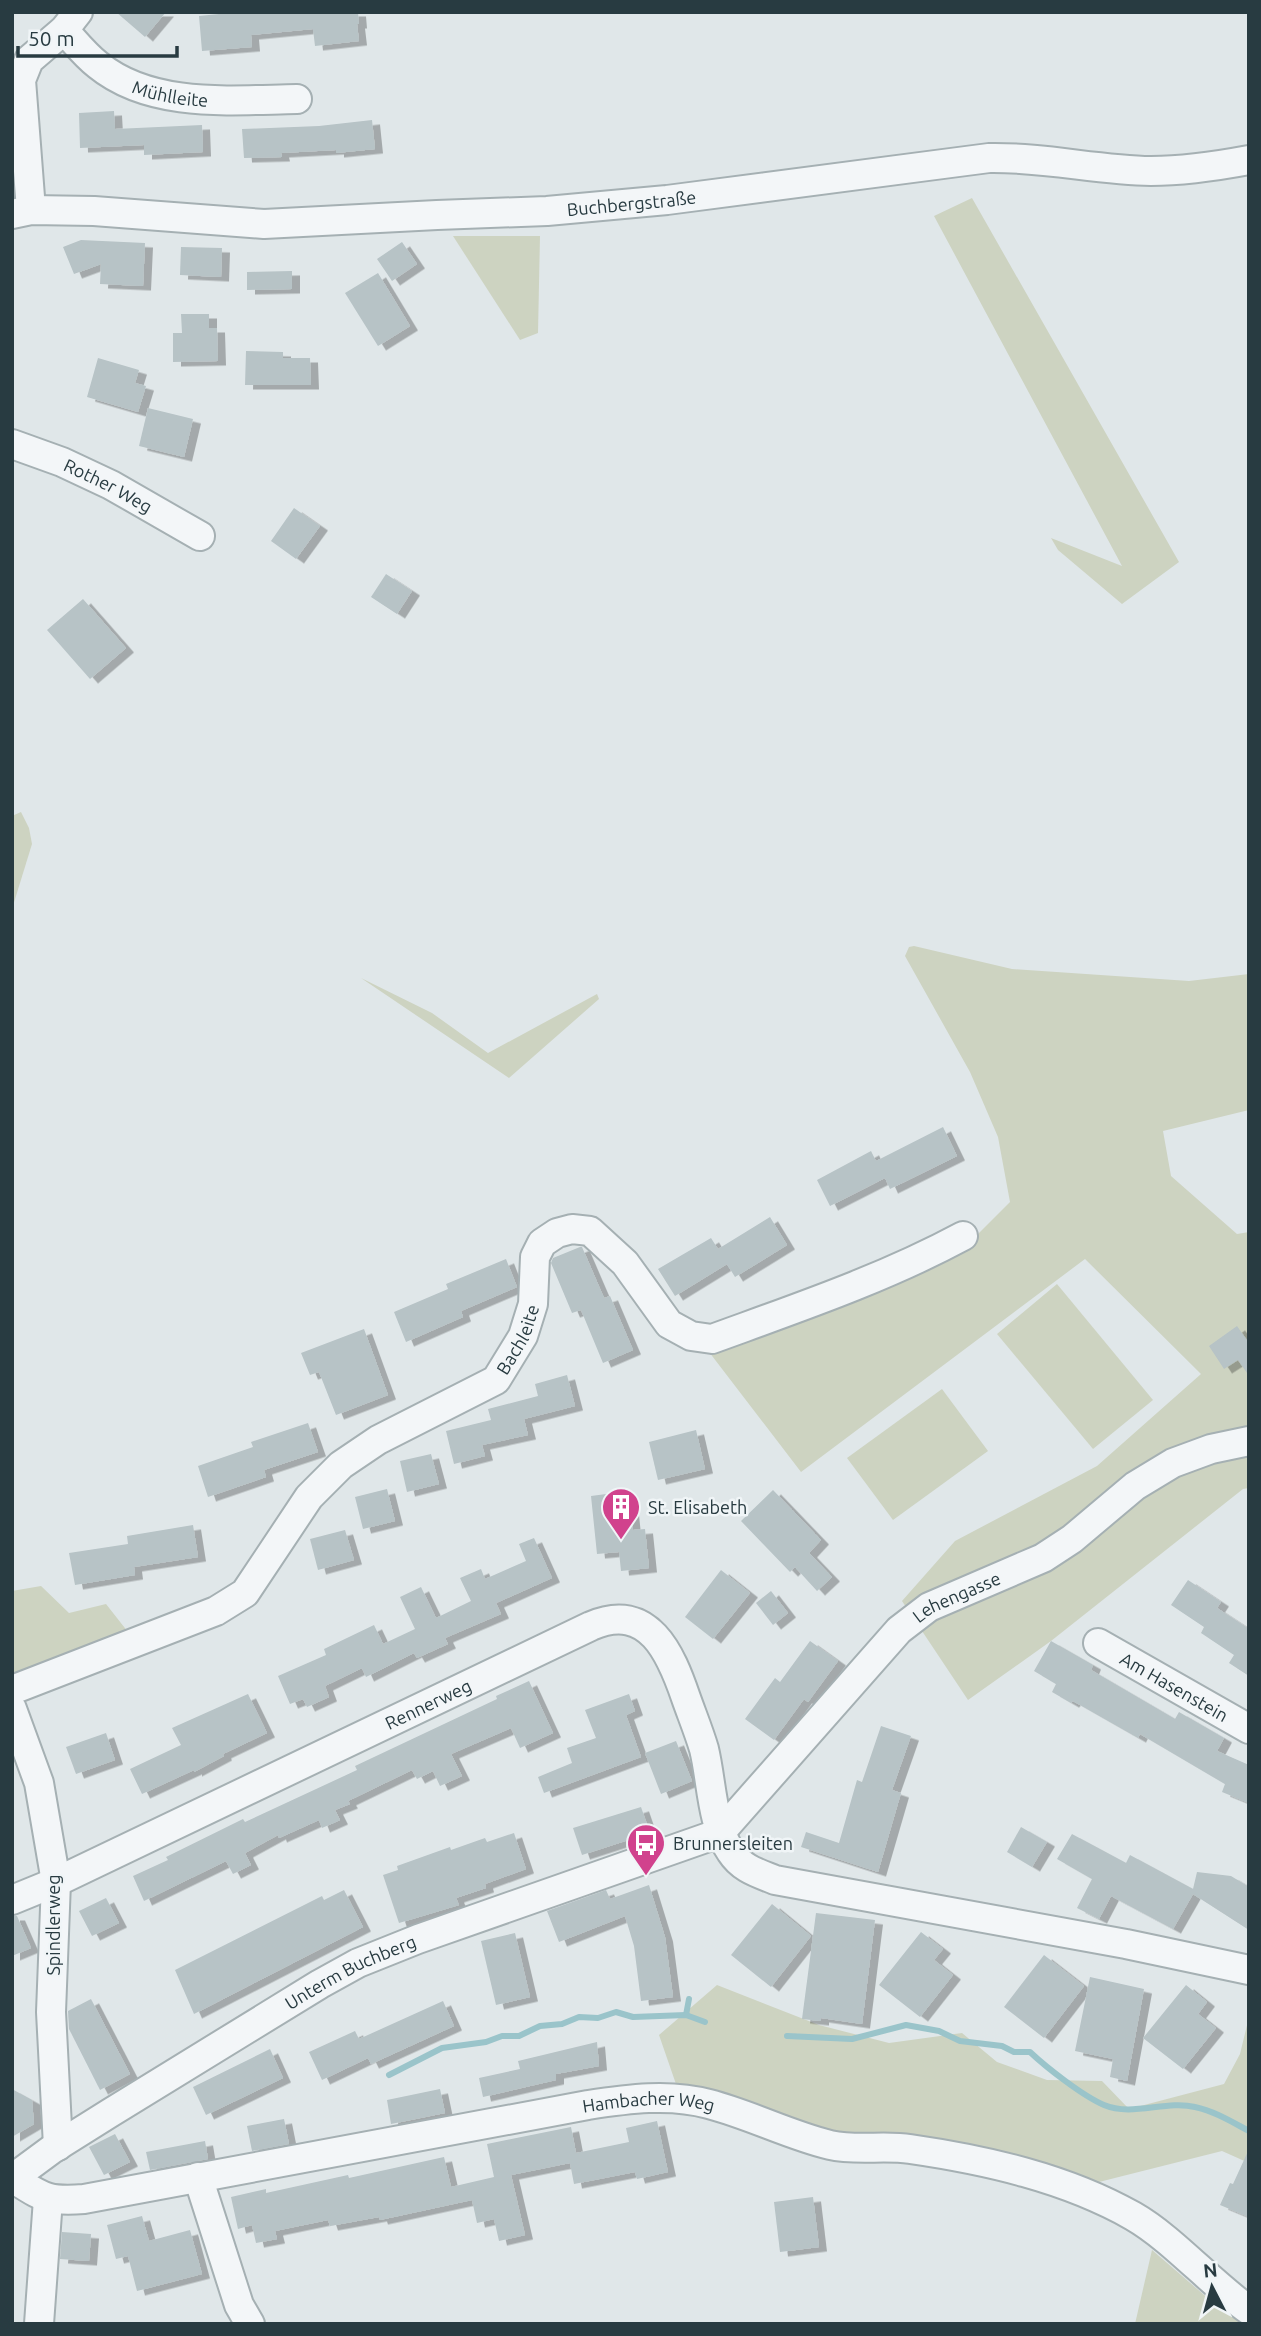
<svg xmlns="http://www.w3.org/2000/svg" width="1261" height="2336" viewBox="0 0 1261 2336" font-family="Ubuntu,sans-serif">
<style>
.green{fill:#cdd3c1}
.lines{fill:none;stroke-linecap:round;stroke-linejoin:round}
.stream{stroke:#9ac4ca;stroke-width:6}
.building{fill:#b7c3c6;filter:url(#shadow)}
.minor-casing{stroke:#a5b0b3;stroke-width:32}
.minor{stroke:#f3f6f8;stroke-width:28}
.labels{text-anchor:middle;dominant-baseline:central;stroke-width:5;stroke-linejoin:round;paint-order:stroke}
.street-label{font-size:18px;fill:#283b41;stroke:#f0f5f7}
.poi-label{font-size:18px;fill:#283b41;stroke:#f0f5f7;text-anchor:start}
</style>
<defs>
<filter id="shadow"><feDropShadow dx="8" dy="4.5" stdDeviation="0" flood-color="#0004"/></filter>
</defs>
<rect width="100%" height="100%" fill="#e0e7e9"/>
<g class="green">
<path d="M972 198 1179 562 1122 604 1058 550 1051 538 1122 566 934 216Z"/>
<path d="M453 236H540L538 333 520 340Z"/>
<path d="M21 812 29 828 32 844 12 909V816Z"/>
<path d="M914 946 1012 969 1189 981 1249 974V1110L1163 1131 1171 1176 1237 1234 1249 1232V1488L1243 1489 1051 1641 968 1700 902 1601 955 1541 1097 1466 1201 1374 1085 1259 801 1472 706 1348 869 1287 977 1235 1010 1202 998 1137 970 1072 905 956 909 947Z"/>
<path d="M361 978 432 1013 488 1053 597 994 599 999 509 1078Z"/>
<path d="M1057 1284 1153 1400 1093 1449 997 1334Z"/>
<path d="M942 1389 988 1451 893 1520 847 1458Z"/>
<path d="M41 1586 69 1613 106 1604 128 1632 12 1680V1591Z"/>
<path d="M717 1985 819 2025 889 2043 962 2033 997 2062 1047 2080 1102 2081 1129 2109 1224 2084 1240 2054 1249 2017V2163L1222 2151 1095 2183 824 2139 677 2087 659 2035Z"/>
<path d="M1152 2250 1218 2307 1246 2324H1135Z"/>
</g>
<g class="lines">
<g class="stream">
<path d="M686 2015 689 1999"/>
<path d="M787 2036 852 2039 906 2025 939 2031 960 2041 1002 2046 1014 2052H1030C1047 2068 1083 2096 1104 2105 1132 2117 1166 2100 1195 2107 1214 2111 1232 2122 1249 2131"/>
<path d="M389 2075 442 2048 486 2042 502 2036H519L540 2026 562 2024 579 2017 598 2018 616 2012 633 2017 686 2015 705 2022"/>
</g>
</g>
<g class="building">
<path d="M116 12H166L145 37Z"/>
<path d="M239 12H358L359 24H357L359 41 315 46 313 29 251 35 252 47 202 51 199 16Z"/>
<path d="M114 111 115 129 202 125 203 152 144 155V145L80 148 79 113Z"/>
<path d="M372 120 375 149 336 153V150L281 153 282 157 244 158 242 129 319 126Z"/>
<path d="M81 240 145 243 143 286 100 284 101 264 74 274 63 247Z"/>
<path d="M402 242 417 264 392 281 377 259Z"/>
<path d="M181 247 222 248 221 277 180 275Z"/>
<path d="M292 271V289L247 290V272Z"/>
<path d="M378 273 410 326 378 346 345 293Z"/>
<path d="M181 314H209V328H217L218 361 173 362V333H182Z"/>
<path d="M246 351 283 352V358H310L311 385H245Z"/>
<path d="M98 358 139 370 135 383 146 386 138 412 87 397Z"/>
<path d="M148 408 193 419 184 457 139 446Z"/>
<path d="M294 508 320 526 296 559 271 541Z"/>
<path d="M386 574 412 591 397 614 371 597Z"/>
<path d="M83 599 126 648 90 679 47 630Z"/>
<path d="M943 1127 957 1156 890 1189 885 1178 830 1206 817 1180 871 1151 876 1161Z"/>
<path d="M770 1217 787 1245 735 1277 727 1264 675 1296 658 1269 711 1238 718 1249Z"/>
<path d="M580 1247H582L604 1298 610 1296 633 1350 603 1363 581 1310 572 1313 551 1263 553 1258Z"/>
<path d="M506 1259 517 1287 461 1311 463 1317 406 1342 394 1312 448 1289 446 1284Z"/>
<path d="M1237 1326 1249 1343V1376L1238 1360 1224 1369 1209 1346Z"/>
<path d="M364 1329 388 1395 336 1415 319 1372 310 1375 301 1353Z"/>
<path d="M567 1375 575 1406 524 1419 528 1435 482 1445 485 1456 454 1464 446 1431 491 1420 488 1409 538 1396 535 1384Z"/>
<path d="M308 1423 318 1452 264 1470 266 1477 208 1497 198 1466 253 1447 251 1442Z"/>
<path d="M696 1430 705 1469 658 1480 649 1442Z"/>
<path d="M431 1454 439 1484 407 1492 400 1461Z"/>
<path d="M387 1489 395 1521 363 1529 355 1497Z"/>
<path d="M773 1490 821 1540 809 1553 832 1577 817 1591 795 1567 790 1572 741 1521Z"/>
<path d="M629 1491 633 1530 645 1529 649 1568 621 1571 619 1552 597 1554 591 1496Z"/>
<path d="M193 1525 198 1557 134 1567 135 1575 75 1585 69 1553 128 1544 127 1536Z"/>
<path d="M345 1530 354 1560 318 1570 310 1539Z"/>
<path d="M534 1538 552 1578 496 1603 501 1614 445 1638 448 1644 417 1658 414 1653 366 1677 362 1668 325 1686 329 1697 307 1707 303 1699 290 1704 278 1676 326 1655 324 1649 374 1625 383 1644 415 1629 400 1597 421 1587 436 1618 471 1601 460 1578 481 1569 485 1579 526 1561 519 1544Z"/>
<path d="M721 1570 750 1593 713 1639 685 1617Z"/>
<path d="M1188 1580 1221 1602 1217 1608 1249 1629V1676L1229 1663 1234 1655 1201 1633 1204 1627 1171 1605Z"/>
<path d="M771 1591 788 1613 773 1625 756 1603Z"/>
<path d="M810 1641 838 1661 808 1702 804 1699 774 1740 745 1719 775 1678 780 1682Z"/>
<path d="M1051 1641 1093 1665 1091 1670 1175 1719 1179 1712 1224 1738 1217 1751 1249 1765V1803L1222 1792 1225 1784 1140 1734 1138 1738 1073 1701 1071 1703 1052 1692 1056 1684 1034 1671Z"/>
<path d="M529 1681 553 1733 520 1748 511 1728 451 1754 462 1776 440 1786 433 1771 417 1779 412 1770 348 1801 350 1804 335 1810 340 1820 322 1828 319 1820 279 1838 278 1835 245 1853 251 1865 233 1874 226 1861 144 1901 133 1876 168 1860 166 1857 243 1819 245 1822 357 1770 355 1766 497 1699 496 1696Z"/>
<path d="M248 1694 267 1733 223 1754 224 1756 194 1772V1770L142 1794 130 1769 181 1745 172 1728Z"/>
<path d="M629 1694 635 1711 626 1715 641 1757 544 1793 538 1777 572 1763 567 1748 596 1738 585 1710Z"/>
<path d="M881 1726 911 1736 892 1790 901 1793 878 1872 801 1847 806 1832 839 1843 857 1780 862 1782Z"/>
<path d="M106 1733 115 1760 76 1774 66 1747Z"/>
<path d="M676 1741 692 1781 661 1794 645 1753Z"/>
<path d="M641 1807 650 1833 582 1855 573 1828Z"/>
<path d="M1021 1827 1047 1842 1032 1867 1007 1852Z"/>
<path d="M514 1833 526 1869 485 1884 486 1888 456 1898 459 1905 399 1923 383 1875 398 1870 397 1866 450 1847 451 1850 485 1838 487 1842Z"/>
<path d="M1072 1834 1126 1863 1130 1855 1193 1889 1197 1872 1231 1876 1249 1887V1930L1193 1894 1173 1929 1111 1896 1099 1919 1077 1908 1092 1879 1057 1859Z"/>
<path d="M649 1885 665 1937 673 1997 641 2001 634 1946 625 1916 559 1942 547 1911 606 1890 610 1899Z"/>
<path d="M344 1890 363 1927 194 2014 175 1970 322 1896 324 1900Z"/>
<path d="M106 1898 119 1923 92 1936 79 1911Z"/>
<path d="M772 1904 811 1936 771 1987 731 1955Z"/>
<path d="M816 1913 875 1920 862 2024 821 2018V2021L802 2019Z"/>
<path d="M12 1916H17L31 1948 12 1956Z"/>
<path d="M921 1932 943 1949 934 1960 953 1975 920 2017 879 1985Z"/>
<path d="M515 1933 530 1997 496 2005 481 1941Z"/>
<path d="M1044 1955 1084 1986 1044 2038 1004 2007Z"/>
<path d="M1090 1977 1144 1989 1127 2081 1110 2077 1113 2059 1075 2051Z"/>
<path d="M1186 1985 1207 2002 1198 2014 1216 2028 1183 2069 1143 2038Z"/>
<path d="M91 1999 130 2074 100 2090 69 2029 68 2011Z"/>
<path d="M443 2001 454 2026 371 2064 368 2058 322 2080 309 2052 355 2031 359 2039Z"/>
<path d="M597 2042 599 2066 556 2074V2080L483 2097 479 2078 520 2069 518 2061Z"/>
<path d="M270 2049 283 2078 206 2115 193 2087Z"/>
<path d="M12 2089 32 2100 34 2124 12 2137Z"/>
<path d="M440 2089 445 2113 391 2124 387 2100Z"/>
<path d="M284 2119 289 2144 252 2151 247 2126Z"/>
<path d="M657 2121 668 2172 637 2179 635 2172 574 2184 570 2163 511 2175 525 2235 499 2241 494 2219 477 2223 472 2200 380 2220 379 2217 330 2226 328 2220 275 2231 277 2239 256 2243 252 2225 238 2229 231 2197 266 2189V2193L348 2175 349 2178 444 2157 451 2187 494 2177 487 2144 571 2127 576 2153 629 2142 626 2128Z"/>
<path d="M115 2134 130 2162 104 2175 89 2147Z"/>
<path d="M205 2141 208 2159 150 2170 146 2152Z"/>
<path d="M1249 2149V2217L1220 2205 1230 2183 1233 2184Z"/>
<path d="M813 2197 819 2247 780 2252 774 2202Z"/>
<path d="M142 2216 149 2241 190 2230 202 2274 137 2291 128 2256 116 2259 107 2225Z"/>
<path d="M62 2232 91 2234 89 2261 60 2259Z"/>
</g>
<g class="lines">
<defs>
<g id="minor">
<path id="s1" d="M64 30C75 42 85 55 98 65 152 109 233 100 297 99"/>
<path d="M31 210 21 80 29 60 64 30 78 12"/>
<path id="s2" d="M12 214 31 210 94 211 264 224 437 215 547 211 667 200 989 158C1044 157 1097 170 1151 171 1184 171 1217 166 1249 160"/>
<path id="s3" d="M12 444 62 462 111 485 200 536"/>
<path id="s4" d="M1098 1643 1249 1729"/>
<path id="s5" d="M12 1690 216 1611 245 1593 309 1497 341 1465 378 1440 496 1380 523 1336 533 1304 535 1257 542 1243 557 1233 572 1229 590 1231 625 1263 669 1324 691 1336 712 1339C797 1308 883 1279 963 1236"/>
<path d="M12 1709 39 1783 56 1882 51 2012 58 2146"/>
<path id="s6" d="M12 1900 56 1882 591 1626C649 1601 671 1654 686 1698 692 1715 699 1732 704 1749 712 1782 711 1823 731 1852 742 1869 758 1873 775 1880L1126 1944 1249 1970"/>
<path d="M198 2177 239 2305 250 2324"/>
<path id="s7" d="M12 2178C43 2197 46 2202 84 2199L588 2105C627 2099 670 2093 709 2104 751 2115 789 2135 830 2145 856 2151 884 2145 910 2149 986 2160 1066 2178 1133 2216 1173 2239 1210 2283 1249 2310"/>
<path id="s8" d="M13 2178 51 2150 110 2113 320 1984 358 1963 418 1939 720 1833 899 1630 929 1607 1043 1558 1072 1539 1135 1486 1173 1463 1211 1449 1249 1441"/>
<path d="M39 2324 48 2199"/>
</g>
</defs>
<use href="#minor" class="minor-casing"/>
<use href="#minor" class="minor"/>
</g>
<defs>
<symbol id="building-pin" viewBox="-11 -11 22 30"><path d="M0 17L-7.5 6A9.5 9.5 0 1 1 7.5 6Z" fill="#d1428d" stroke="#f0f5f7"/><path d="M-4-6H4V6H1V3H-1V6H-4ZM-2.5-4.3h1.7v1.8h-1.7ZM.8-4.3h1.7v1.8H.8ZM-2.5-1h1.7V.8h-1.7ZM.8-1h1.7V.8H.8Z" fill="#fff"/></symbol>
<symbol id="bus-pin" viewBox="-11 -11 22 30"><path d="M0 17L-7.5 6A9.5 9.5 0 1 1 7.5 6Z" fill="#d1428d" stroke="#f0f5f7"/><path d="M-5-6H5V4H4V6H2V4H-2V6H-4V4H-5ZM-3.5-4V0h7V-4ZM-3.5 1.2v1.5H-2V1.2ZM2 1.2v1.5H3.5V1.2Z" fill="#fff"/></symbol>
</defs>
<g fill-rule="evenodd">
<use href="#building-pin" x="599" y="1485" width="44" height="60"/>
<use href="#bus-pin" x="624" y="1821" width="44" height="60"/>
</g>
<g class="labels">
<g class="street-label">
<text stroke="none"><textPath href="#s1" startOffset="128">Mühlleite</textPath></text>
<text stroke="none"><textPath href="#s2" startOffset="621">Buchbergstraße</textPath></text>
<text stroke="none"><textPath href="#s3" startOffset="105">Rother Weg</textPath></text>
<text stroke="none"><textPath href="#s5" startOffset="637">Bachleite</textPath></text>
<text stroke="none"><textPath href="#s8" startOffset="1129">Lehengasse</textPath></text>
<text stroke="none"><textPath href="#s4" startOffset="88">Am Hasenstein</textPath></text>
<text stroke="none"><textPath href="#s6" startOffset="460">Rennerweg</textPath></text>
<text transform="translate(53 1925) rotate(-90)">Spindlerweg</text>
<text stroke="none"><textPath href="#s8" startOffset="396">Unterm Buchberg</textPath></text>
<text stroke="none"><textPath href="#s7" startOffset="651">Hambacher Weg</textPath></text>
</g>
<g class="poi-label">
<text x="648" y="1507">St. Elisabeth</text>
<text x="673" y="1843">Brunnersleiten</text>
</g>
</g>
<rect width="1261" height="2336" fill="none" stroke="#283b41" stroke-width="28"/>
<g transform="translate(1212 2287) rotate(354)" stroke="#f0f5f7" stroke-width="5" paint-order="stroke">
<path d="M0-5L12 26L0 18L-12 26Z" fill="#283b41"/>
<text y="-10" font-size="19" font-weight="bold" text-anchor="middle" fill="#283b41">N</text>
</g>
<path d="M18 46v10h159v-10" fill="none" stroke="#283b41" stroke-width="3.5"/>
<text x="28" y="46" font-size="21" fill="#283b41" stroke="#f0f5f7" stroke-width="5" paint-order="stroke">50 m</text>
</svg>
